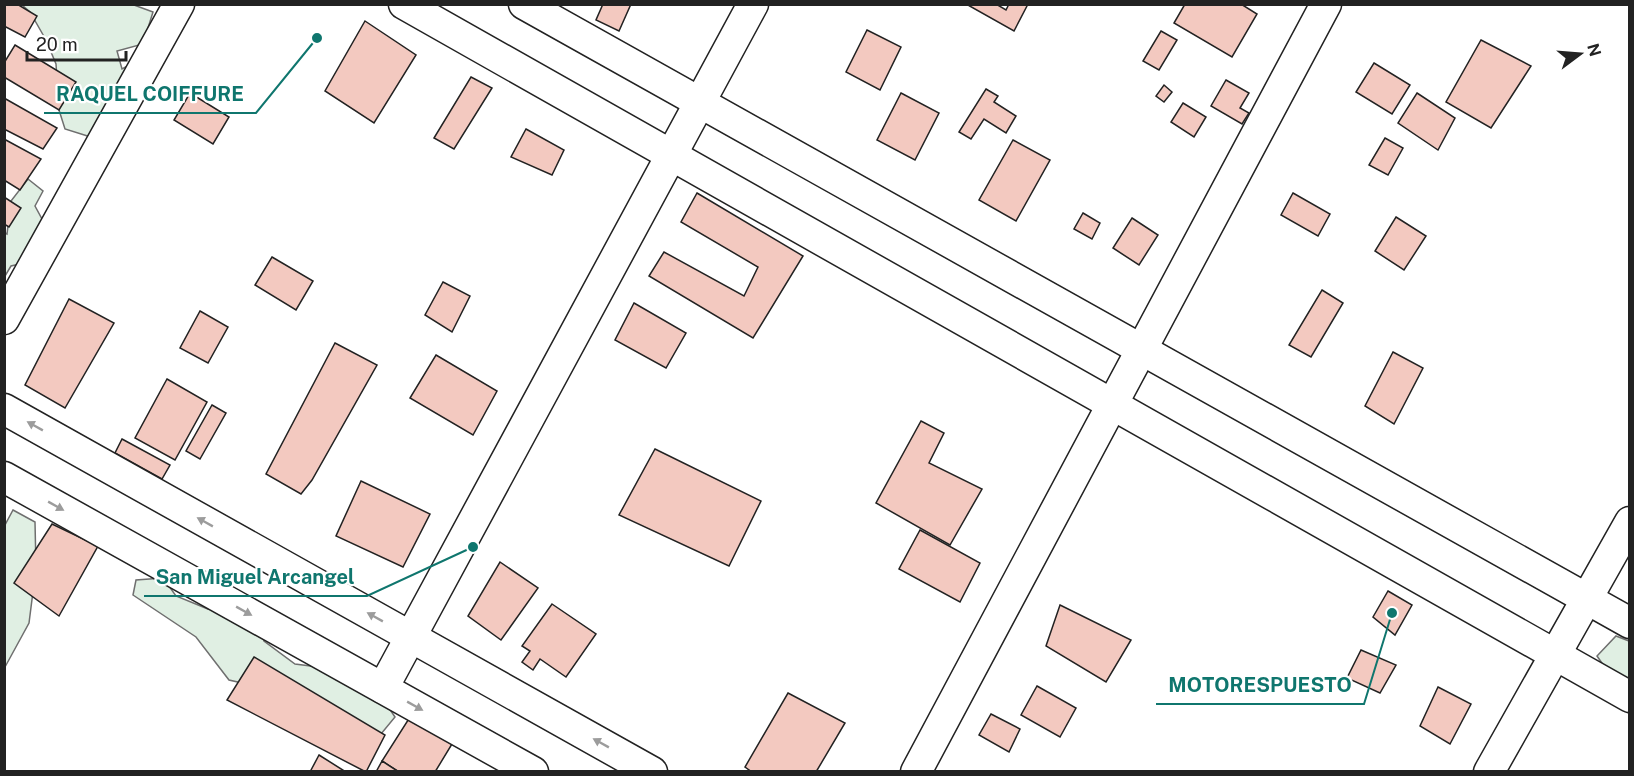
<svg xmlns="http://www.w3.org/2000/svg" width="1634" height="776" viewBox="0 0 1634 776" font-family="'Public Sans',sans-serif">
<style>
.green{fill:#e0efe3;stroke:#6f6f6f;stroke-width:1.5}
.building{fill:#f3c9c0;stroke:#222;stroke-width:1.5}
.lines{fill:none;stroke-linecap:round;stroke-linejoin:round}
.minor-casing{stroke:#222;stroke-width:33}
.minor{stroke:#fff;stroke-width:30}
.oneway{fill:#9c9c9c}
.leader{fill:none;stroke:#0f766e;stroke-width:2}
.callout-dot{fill:#0f766e;stroke:#fff;stroke-width:2}
.callout-label{font-size:20px;text-anchor:middle;font-weight:bold;fill:#0f766e;stroke:#fff;stroke-width:4.5;stroke-linejoin:round;paint-order:stroke}
</style>
<rect width="100%" height="100%" fill="#fff"/>
<g class="green">
<path d="M22 5H134L153 12 143 44 117 51 122 69 133 63 94 138 65 129 59 110 56 64 46 40 30 12Z"/>
<path d="M28 179 43 191 35 206 49 232 29 262 11 266 5 276V233L7 234 11 201Z"/>
<path d="M13 510 35 522 36 568 29 623 5 667V525Z"/>
<path d="M163 578 176 596 208 609 231 587 259 607 264 641 295 664 326 668 379 693 395 717 376 740 282 692 229 680 196 637 133 595 136 580Z"/>
<path d="M1616 636 1629 641V683L1613 679 1597 656Z"/>
</g>
<g class="building">
<path d="M4 4H17L37 16 25 37 4 26Z"/>
<path d="M603 4H631L619 31 596 20Z"/>
<path d="M966 4H996L1006 10 1009 4H1028L1014 31Z"/>
<path d="M1185 4H1241L1257 14 1232 57 1174 23Z"/>
<path d="M365 21 416 55 374 123 325 91Z"/>
<path d="M867 30 901 47 880 90 846 72Z"/>
<path d="M1161 31 1177 40 1159 70 1143 61Z"/>
<path d="M1481 40 1531 66 1491 128 1446 102Z"/>
<path d="M15 45 76 82 59 110 4 77V63Z"/>
<path d="M1374 63 1410 85 1392 114 1356 92Z"/>
<path d="M471 77 492 88 454 149 434 138Z"/>
<path d="M1226 80 1249 93 1240 108 1249 113 1242 124 1211 106Z"/>
<path d="M1164 85 1172 92 1164 102 1156 96Z"/>
<path d="M986 89 998 96 994 102 1016 116 1006 133 984 119 971 139 959 132Z"/>
<path d="M190 93 229 117 213 144 174 120Z"/>
<path d="M901 93 939 113 915 160 877 140Z"/>
<path d="M1417 93 1455 118 1438 150 1398 123Z"/>
<path d="M4 98 57 128 43 149 4 129Z"/>
<path d="M1183 103 1206 117 1194 137 1171 122Z"/>
<path d="M526 129 564 150 552 175 511 157Z"/>
<path d="M1385 138 1403 148 1388 175 1369 165Z"/>
<path d="M4 139 41 159 20 190 4 180Z"/>
<path d="M1013 140 1050 160 1016 221 979 200Z"/>
<path d="M697 193 803 256 753 338 649 276 664 252 744 296 758 267 681 222Z"/>
<path d="M1293 193 1330 214 1318 236 1281 215Z"/>
<path d="M4 197 21 208 9 227 4 224Z"/>
<path d="M1083 213 1100 223 1092 239 1074 229Z"/>
<path d="M1396 217 1426 236 1404 270 1375 251Z"/>
<path d="M1132 218 1158 235 1139 265 1113 248Z"/>
<path d="M272 257 313 281 296 310 255 285Z"/>
<path d="M443 282 470 296 452 332 425 315Z"/>
<path d="M1322 290 1343 303 1311 357 1289 345Z"/>
<path d="M69 299 114 323 65 408 25 385Z"/>
<path d="M634 303 686 333 666 368 615 340Z"/>
<path d="M200 311 228 327 208 363 180 348Z"/>
<path d="M335 343 377 365 312 480 301 494 266 474Z"/>
<path d="M1393 352 1423 368 1394 424 1365 406Z"/>
<path d="M436 355 497 391 473 435 410 398Z"/>
<path d="M167 379 207 402 175 460 135 438Z"/>
<path d="M212 405 226 413 200 459 186 451Z"/>
<path d="M921 421 944 433 929 463 982 489 950 545 876 503Z"/>
<path d="M122 439 170 465 162 479 115 453Z"/>
<path d="M655 449 761 501 729 566 619 515Z"/>
<path d="M361 481 430 514 403 567 336 536Z"/>
<path d="M52 524 98 546 59 616 14 583Z"/>
<path d="M920 530 980 563 960 602 899 569Z"/>
<path d="M500 562 538 588 501 640 468 616Z"/>
<path d="M1388 591 1412 605 1395 635 1373 617Z"/>
<path d="M552 604 596 634 566 677 540 659 533 670 522 662 530 651 522 646Z"/>
<path d="M1060 605 1131 640 1106 682 1046 646Z"/>
<path d="M1361 650 1396 665 1380 693 1347 678Z"/>
<path d="M254 657 385 735 366 772 227 700Z"/>
<path d="M1037 686 1076 708 1060 737 1021 715Z"/>
<path d="M1438 687 1471 704 1450 744 1420 726Z"/>
<path d="M788 693 845 723 816 772H752L745 767Z"/>
<path d="M991 714 1020 729 1009 752 979 735Z"/>
<path d="M410 717 452 744 435 772H399L382 761Z"/>
<path d="M319 755 346 772H310Z"/>
<path d="M382 761 399 772H376Z"/>
</g>
<g class="lines">
<defs>
<g id="minor">
<path d="M404 4 1630 697"/>
<path d="M524 4 1630 623"/>
<path d="M4 319 179 4"/>
<path d="M4 409 652 772"/>
<path d="M4 477 533 772"/>
<path d="M383 688 753 4"/>
<path d="M916 772 1326 4"/>
<path d="M1489 772 1630 522"/>
</g>
</defs>
<use href="#minor" class="minor-casing"/>
<use href="#minor" class="minor"/>
</g>
<defs><path id="oneway-solid" d="M-6-.8H1V-3.2L6.5 0L1 3.2V.8H-6Z" transform="scale(1.5)"/></defs>
<g class="oneway">
<use href="#oneway-solid" transform="translate(35 426) rotate(-151)"/>
<use href="#oneway-solid" transform="translate(56 506) rotate(29)"/>
<use href="#oneway-solid" transform="translate(205 522) rotate(-151)"/>
<use href="#oneway-solid" transform="translate(244 611) rotate(29)"/>
<use href="#oneway-solid" transform="translate(375 617) rotate(-151)"/>
<use href="#oneway-solid" transform="translate(415 706) rotate(29)"/>
<use href="#oneway-solid" transform="translate(601 743) rotate(-151)"/>
</g>
<path class="leader" d="M317 38L256 113H44M473 547L367 596H144M1392 613L1364 704H1156"/>
<g class="callout-dot">
<circle cx="317" cy="38" r="6"/>
<circle cx="473" cy="547" r="6"/>
<circle cx="1392" cy="613" r="6"/>
</g>
<g class="callout-label">
<text x="150" y="101">RAQUEL COIFFURE</text>
<text x="255" y="584">San Miguel Arcangel</text>
<text x="1260" y="692">MOTORESPUESTO</text>
</g>
<rect width="1634" height="776" fill="none" stroke="#222222" stroke-width="12"/>
<g transform="translate(1580 54) rotate(74)" stroke="#ffffff" stroke-width="4.5" paint-order="stroke">
<path d="M0-4.5L10 22L0 15L-10 22Z" fill="#222222"/>
<text y="-9" font-size="16" font-weight="bold" text-anchor="middle" fill="#222222">N</text>
</g>
<path d="M27 51v9h99v-9" fill="none" stroke="#222222" stroke-width="3"/>
<text x="36" y="51" font-size="18" fill="#222222" stroke="#ffffff" stroke-width="4.5" paint-order="stroke">20 m</text>
</svg>
